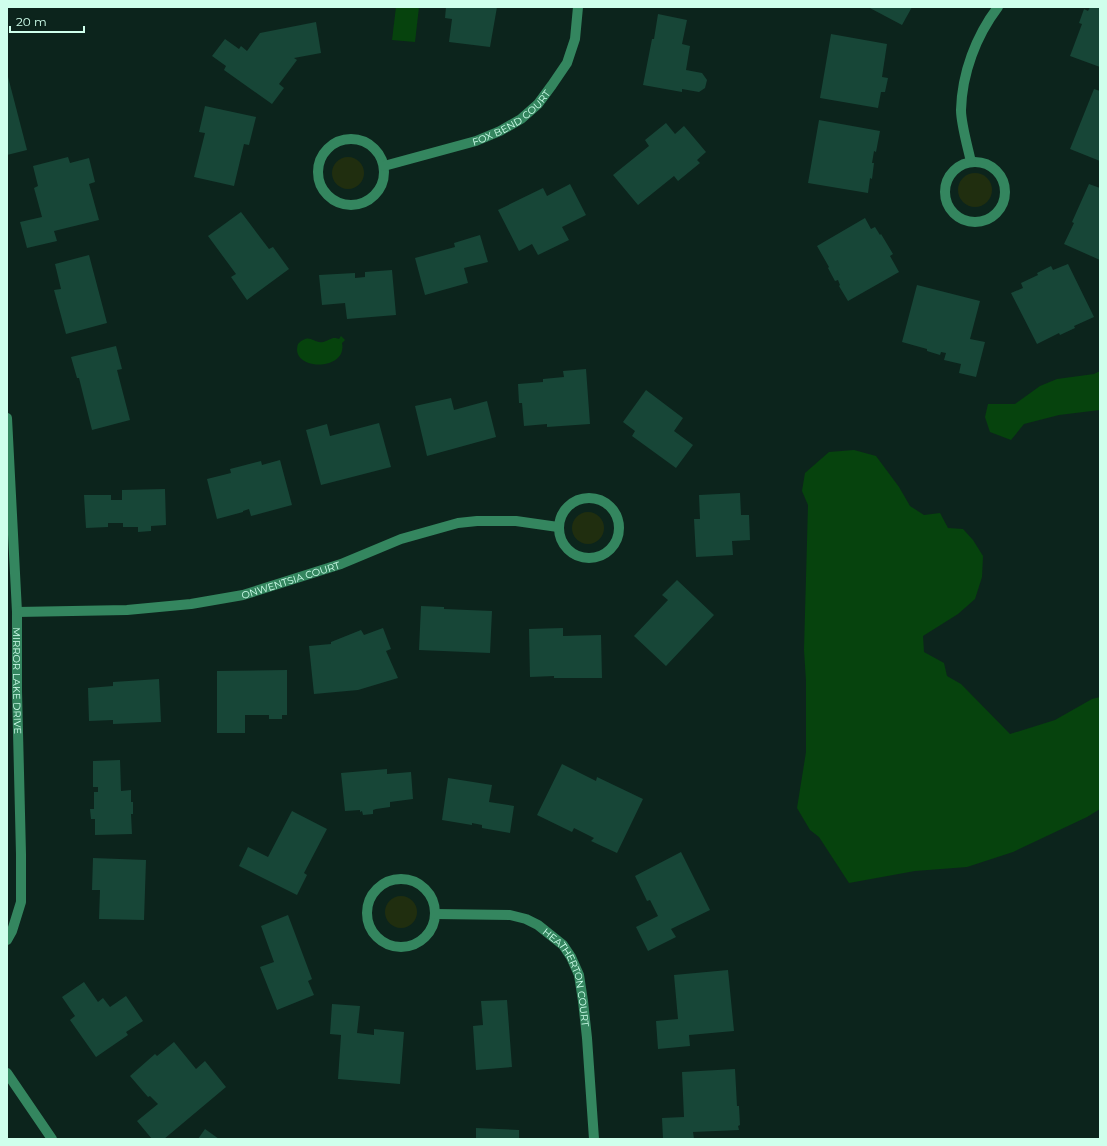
<svg xmlns="http://www.w3.org/2000/svg" width="1107" height="1146" viewBox="0 0 1107 1146" font-family="Montserrat,sans-serif">
<style>
.green{fill:#202e0f}
.water{fill:#06430d}
.building{fill:#174637}
.lines{fill:none;stroke-linecap:round;stroke-linejoin:round}
.minor{stroke:#34865f;stroke-width:10}
.labels{text-anchor:middle;dominant-baseline:central;stroke-width:3;stroke-linejoin:round;paint-order:stroke}
.street-label{font-size:10px;fill:#cfffec;stroke:#0c241c}
</style>
<rect width="100%" height="100%" fill="#0c241c"/>
<g class="green">
<circle cx="348" cy="173" r="16"/>
<circle cx="975" cy="190" r="17"/>
<circle cx="588" cy="528" r="16"/>
<circle cx="401" cy="912" r="16"/>
</g>
<g class="water">
<path d="M396 7H419L415 42 392 40Z"/>
<path d="M341 336 345 340 342 343C348 372 289 371 298 344 310 332 313 344 323 342 330 340 332 336 339 339Z"/>
<path d="M1100 371V410L1059 415 1024 424 1011 440 990 432 985 417 988 404H1015L1040 386 1057 379 1094 374Z"/>
<path d="M854 450 876 456 899 487 910 506 924 515 940 513 948 528 963 529 973 540 983 556 982 577 975 599 958 614 923 636 924 652 944 663 947 676 961 684 1010 734 1055 720 1092 699 1100 697V809L1087 817 1013 852 967 867 915 871 849 883 819 837 810 830 797 808 806 752V681L804 650 808 505 802 491 805 473 829 452Z"/>
</g>
<g class="building">
<path d="M446 7H497L490 47 449 42 452 19 445 18Z"/>
<path d="M868 7H912L902 25Z"/>
<path d="M1090 7H1100V67L1070 56 1082 24 1079 23 1084 9 1088 11Z"/>
<path d="M658 14 687 20 682 44 690 46 686 70 702 73 707 80 705 88 699 92 682 89V92L643 85 652 39H654Z"/>
<path d="M316 22 321 53 294 58 297 60 279 84 284 88 272 104 224 70 226 66 212 56 225 39 239 49 241 46 247 51 260 33Z"/>
<path d="M831 34 887 44 882 77 888 78 885 92H881L878 108 820 98Z"/>
<path d="M7 73 27 150 7 155Z"/>
<path d="M1094 89 1100 91V161L1070 149Z"/>
<path d="M205 106 256 117 249 145 244 144 234 186 194 177 205 133 199 132Z"/>
<path d="M819 120 880 131 876 152 874 151 872 163H874L872 179 870 178 868 193 808 183Z"/>
<path d="M666 123 675 134 684 126 706 152 697 160 700 163 678 181 674 176 638 205 613 175 649 146 645 140Z"/>
<path d="M68 157 70 163 89 158 95 182 89 184 99 220 54 231 57 241 27 248 20 222 42 217 34 188 38 186 33 166Z"/>
<path d="M570 184 586 215 562 227 569 240 538 255 532 244 519 251 498 210 543 188 547 196Z"/>
<path d="M1089 184 1100 188V260L1064 244 1074 223 1072 222Z"/>
<path d="M241 212 269 249 273 247 289 269 247 300 231 277 236 274 208 236Z"/>
<path d="M865 218 871 229 875 227 880 235 881 234 893 254 890 256 899 272 848 301 839 286 840 285 838 280 835 281 828 268 829 267 817 246Z"/>
<path d="M480 235 488 262 464 268 468 283 425 295 415 258 455 247 454 243Z"/>
<path d="M89 255 107 323 66 334 54 290 61 289 55 264Z"/>
<path d="M1068 264 1094 317 1074 326 1075 328 1060 335 1059 333 1037 344 1011 293 1023 288 1021 283 1038 275 1037 273 1051 266 1053 270Z"/>
<path d="M392 270 396 315 347 319 345 303 322 305 319 275 355 273V278L365 277V272Z"/>
<path d="M917 285 980 301 970 339 985 342 976 377 959 373 961 364 944 360 946 353 941 352 940 355 927 351V349L902 342Z"/>
<path d="M116 346 122 369 117 370 130 420 92 430 79 378H77L71 357Z"/>
<path d="M586 369 590 424 547 427V424L524 426 522 403H519L518 384 543 382V379L564 377 563 371Z"/>
<path d="M646 390 683 418 674 431 693 445 676 468 632 436 635 431 623 422Z"/>
<path d="M451 398 454 410 487 401 496 437 427 456 415 406Z"/>
<path d="M379 423 391 467 321 485 306 430 327 424 330 436Z"/>
<path d="M280 460 292 505 251 516 249 509 243 511V512L217 519 207 479 231 473 230 469 261 461 262 465Z"/>
<path d="M165 489 166 525 151 526V531L138 532V527H123V523H108V527L86 528 84 495H111V500H122V490Z"/>
<path d="M740 493 741 515H749L750 540 732 541 733 555 696 557 694 519H700L699 495Z"/>
<path d="M677 580 714 615 666 666 634 636 668 600 662 595Z"/>
<path d="M421 606 444 607V609L492 611 490 653 419 650Z"/>
<path d="M383 628 391 649 386 651 398 678 358 690 314 694 309 646 331 644V642L361 630 364 635Z"/>
<path d="M563 628V636L601 635 602 678H554V676L530 677 529 629Z"/>
<path d="M287 670V715H282V719H269V715H245V733H217V671Z"/>
<path d="M159 679 161 722 113 724V720L89 721 88 688 113 686V682Z"/>
<path d="M120 760 121 791 131 790V802H133V814H131L132 834 95 835V819H91L90 809H94V792H98V787H93V761Z"/>
<path d="M562 764 596 781 597 777 643 799 617 853 591 841 594 838 574 828 572 832 537 815Z"/>
<path d="M387 769V774L411 772 413 799 390 802V807L376 809 373 810V814L363 815 362 811 360 812V810L345 811 341 773Z"/>
<path d="M448 778 492 785 489 802 514 806 510 833 482 828V825L472 823V825L442 820Z"/>
<path d="M292 811 327 829 304 873 307 875 297 895 239 866 248 847 268 857Z"/>
<path d="M681 852 710 910 671 929 676 937 648 951 636 927 658 916 650 900 647 901 635 876Z"/>
<path d="M93 858 146 860 144 920 99 919 100 890H92Z"/>
<path d="M288 915 312 979 308 981 314 995 277 1010 260 967 274 962 261 926Z"/>
<path d="M728 970 734 1031 689 1035 690 1046 658 1049 656 1021 678 1019 674 975Z"/>
<path d="M84 982 98 1002 103 998 110 1007 126 996 143 1021 126 1032 128 1035 96 1057 70 1020 75 1016 62 997Z"/>
<path d="M507 1000 512 1067 476 1070 473 1026 483 1025 481 1001Z"/>
<path d="M332 1004 360 1006 357 1033 374 1035V1029L404 1032 400 1084 338 1079 341 1035 330 1034Z"/>
<path d="M174 1042 196 1069 205 1061 226 1087 164 1139H152L137 1121 158 1104 150 1096 148 1097 130 1076 155 1054 157 1056Z"/>
<path d="M735 1069 737 1106H739L740 1125 738 1126 739 1130 693 1132 694 1139H663L662 1118 684 1117 682 1072Z"/>
<path d="M476 1128 519 1130V1139H476Z"/>
<path d="M205 1129 219 1139H198Z"/>
</g>
<g class="lines">
<g class="minor">
<circle cx="351" cy="172" r="33"/>
<circle cx="975" cy="192" r="30"/>
<path d="M971 162C968 148 961 124 961 110 962 73 976 36 998 7"/>
<path id="s1" d="M384 166 476 141 500 131 521 119 538 104 552 85 567 63 575 39 578 7"/>
<path id="s2" d="M7 418 17 612V691L21 854V902L12 931 7 940"/>
<circle cx="589" cy="528" r="30"/>
<path id="s3" d="M17 612 127 610 191 604 243 595 341 564 401 539 458 523 477 521H516L558 527"/>
<circle cx="401" cy="913" r="34"/>
<path id="s4" d="M435 914 510 915 526 919 538 925 563 945 571 957 579 975 583 1001 587 1038 594 1139"/>
<path d="M7 1073 52 1139"/>
</g>
</g>
<g class="labels">
<g class="street-label">
<text stroke="none"><textPath href="#s1" startOffset="138">FOX BEND COURT</textPath></text>
<text stroke="none"><textPath href="#s3" startOffset="277">ONWENTSIA COURT</textPath></text>
<text stroke="none"><textPath href="#s2" startOffset="263">MIRROR LAKE DRIVE</textPath></text>
<text stroke="none"><textPath href="#s4" startOffset="168">HEATHERTON COURT</textPath></text>
</g>
</g>
<rect width="1107" height="1146" fill="none" stroke="#cfffec" stroke-width="16"/>
<path d="M10 26v6h74v-6" fill="none" stroke="#cfffec" stroke-width="2"/>
<text x="16" y="26" font-size="12" fill="#cfffec" stroke="#0c241c" stroke-width="3" paint-order="stroke">20 m</text>
</svg>
